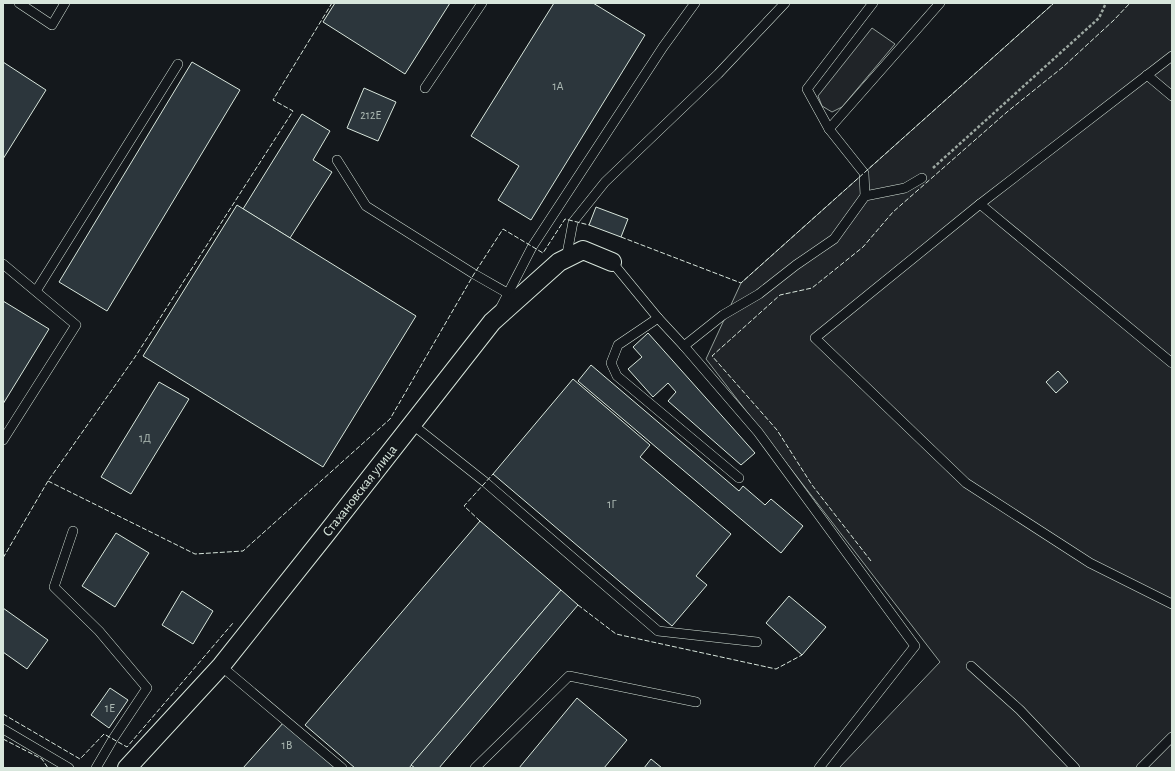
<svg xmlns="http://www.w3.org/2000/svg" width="1175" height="771" viewBox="0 0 1175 771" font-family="'Alegreya Sans',sans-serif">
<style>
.green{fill:#202428;stroke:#939e99}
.building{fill:#2c363c;stroke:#d8e6dc}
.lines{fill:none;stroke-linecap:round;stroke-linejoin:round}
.service-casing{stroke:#d8e6dc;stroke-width:10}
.minor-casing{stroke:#d8e6dc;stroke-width:20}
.path{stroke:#9da8a2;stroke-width:2.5;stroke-dasharray:3 2;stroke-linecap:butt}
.service{stroke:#14181c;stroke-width:9}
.minor{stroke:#14181c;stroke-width:18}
.fence{stroke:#d8e6dc;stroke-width:1;stroke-dasharray:5 2;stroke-linecap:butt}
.labels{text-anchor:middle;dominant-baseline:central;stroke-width:3;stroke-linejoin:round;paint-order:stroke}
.number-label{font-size:12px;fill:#adbab4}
.street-label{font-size:14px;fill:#d8e6dc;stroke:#14181c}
</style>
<rect width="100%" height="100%" fill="#14181c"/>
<g class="green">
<path d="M1054 3H1172V768H839L940 662 706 359 741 283Z"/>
<path d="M872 28 895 44 842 107 832 112 822 106 818 96Z"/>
</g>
<g class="building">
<path d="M335 3H450L405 74 323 22Z"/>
<path d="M554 3H593L645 35 531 220 498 200 519 166 471 136Z"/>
<path d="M3 62 46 90 3 159Z"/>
<path d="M192 62 240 90 107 311 59 282Z"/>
<path d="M364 88 396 102 378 141 347 128Z"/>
<path d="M302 114 330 131 313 160 332 172 290 238 243 209Z"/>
<path d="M237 205 416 316 323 467 143 356Z"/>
<path d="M596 207 628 219 621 237 589 225Z"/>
<path d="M3 301 49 329 3 404Z"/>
<path d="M648 333 755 453 741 465 668 401 676 392 668 383 653 397 628 369 642 357 633 347Z"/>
<path d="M591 365 739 491 743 486 765 505 771 499 803 526 781 553 578 381Z"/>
<path d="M1058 371 1068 382 1056 393 1046 382Z"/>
<path d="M573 379 650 445 640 457 731 534 696 576 707 585 672 626 493 474Z"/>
<path d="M159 382 189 399 131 494 101 477Z"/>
<path d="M480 521 561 590 409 768H355L305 725Z"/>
<path d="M116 533 149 553 115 607 82 586Z"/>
<path d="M561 590 578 605 439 768H415L411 765Z"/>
<path d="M182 591 213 611 193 644 162 625Z"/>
<path d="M789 596 826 627 802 655 766 623Z"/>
<path d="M3 608 48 640 27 669 3 652Z"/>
<path d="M110 688 128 700 109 728 91 715Z"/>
<path d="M577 698 627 740 604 768H519Z"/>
<path d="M284 722 336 768H243Z"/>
<path d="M651 759 662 768H644Z"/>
</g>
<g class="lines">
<defs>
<g id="service">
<path d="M19 3 52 25 65 3"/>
<path d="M1172 56 980 204 815 338 966 483 1090 563 1172 604"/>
<path d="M1147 75 1172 96"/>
<path d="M425 88 482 3"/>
<path d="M829 129 940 3"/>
<path d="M337 160 366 206 474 274 509 294"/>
<path d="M865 196 864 173 829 129 807 89 873 3"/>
<path d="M980 204 1172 363"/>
<path d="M566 259 573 222 605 182 718 74 785 3"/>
<path d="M612 262 658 318 684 346 758 432 915 646 819 768"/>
<path d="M3 264 76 325 3 440"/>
<path d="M36 291 178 64"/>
<path d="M501 307 532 247 663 47 695 3"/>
<path d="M658 318 618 345 611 363 617 376 739 478"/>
<path d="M684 346 723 315 759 294 796 265 834 239 865 196 905 188 922 178"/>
<path d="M413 425 485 482 658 631 757 642"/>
<path d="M73 531 54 587 99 631 147 688 113 739 96 768"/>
<path d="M221 666 342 768"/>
<path d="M971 666 1020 710 1075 768"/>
<path d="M3 729 69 768"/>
<path d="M475 768 569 676 696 702"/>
<path d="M1141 768 1172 737"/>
</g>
<path id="minor" d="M127 768 221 666 326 534 492 322 559 262 583 250 612 262"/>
</defs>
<use href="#service" class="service-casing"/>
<use href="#minor" class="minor-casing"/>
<path class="path" d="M933 168 1099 18 1106 3"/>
<use href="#service" class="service"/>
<use href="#minor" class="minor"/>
<g class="fence">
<path d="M621 237 741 283 1054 3"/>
<path d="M48 481 195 554 243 551 390 419 474 274 503 229 543 253 565 219 589 225"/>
<path d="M480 521 464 506 493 474"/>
<path d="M3 558 48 481 135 357 293 111 273 100 332 3"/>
<path d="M871 561 812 485 777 430 712 356 780 295 812 288 863 247 893 212 1007 112 1063 67 1114 20 1130 3"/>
<path d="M578 605 616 634 776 669 802 655"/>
<path d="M3 714 80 759 104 734 127 747 233 623"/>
<path d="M3 739 42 759 48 768"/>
</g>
</g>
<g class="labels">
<g class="number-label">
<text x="558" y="86">1А</text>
<text x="371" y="115">212Е</text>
<text x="145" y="438">1Д</text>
<text x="612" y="504">1Г</text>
<text x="110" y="708">1Е</text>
<text x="287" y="745">1В</text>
</g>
<g class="street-label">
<text transform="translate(360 491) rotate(-52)">Стахановская улица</text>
</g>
</g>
<rect width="1175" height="771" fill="none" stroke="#d8e6dc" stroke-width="8"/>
</svg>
